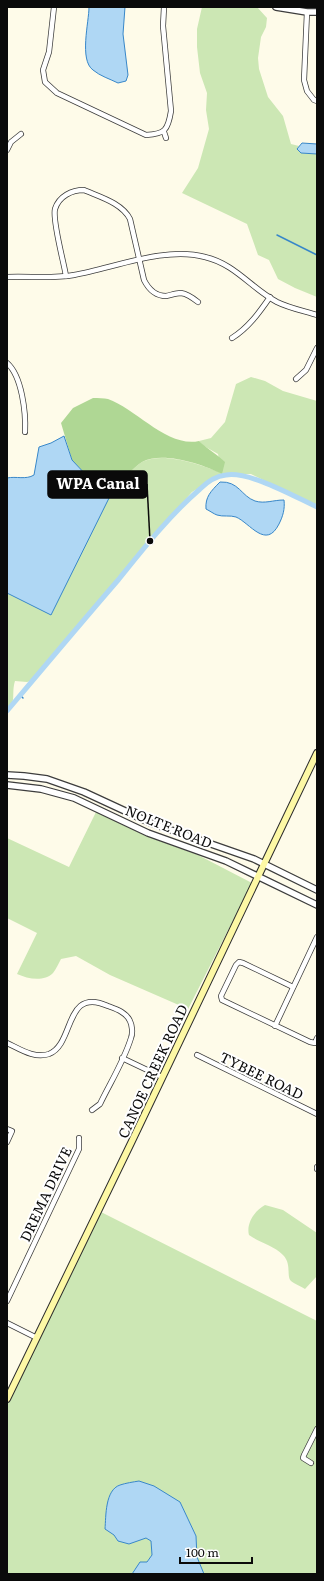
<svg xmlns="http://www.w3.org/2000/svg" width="324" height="1581" viewBox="0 0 324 1581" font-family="Literata,serif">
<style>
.green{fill:#cce7b4}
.forest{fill:#afd794}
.water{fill:#afd7f4;stroke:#3887c9}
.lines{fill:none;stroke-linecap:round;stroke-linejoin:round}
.stream{stroke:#3887c9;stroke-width:1.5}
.canal{stroke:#afd7f4;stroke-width:5}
.minor-casing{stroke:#3d3d3d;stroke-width:6}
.tertiary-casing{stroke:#3d3d3d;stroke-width:8}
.secondary-casing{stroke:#2c2c2c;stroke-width:8}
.minor{stroke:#fff;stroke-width:4.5}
.tertiary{stroke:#fff;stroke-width:5.5}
.secondary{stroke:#fdf8a5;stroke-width:6}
.labels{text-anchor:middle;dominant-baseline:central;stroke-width:4;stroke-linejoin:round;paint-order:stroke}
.street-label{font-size:14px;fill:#0a0a0a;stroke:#fff}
.leader{fill:none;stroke:#0a0a0a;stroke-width:1.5}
.callout-dot{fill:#0a0a0a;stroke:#fff;stroke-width:1.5}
.callout{fill:#0a0a0a;stroke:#0a0a0a;stroke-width:1.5}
.callout-label{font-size:15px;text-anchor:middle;font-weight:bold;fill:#fff}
</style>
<rect width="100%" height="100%" fill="#fefbe9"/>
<g class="green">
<path d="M202 7H257L267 18 266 27 261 37 258 58 259 69 268 97 283 116 291 144 299 146 297 149 312 154H317V297L295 288 278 279 269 260 258 255 247 224 182 193 198 168 209 129 206 110 207 93 200 73 197 47V29Z"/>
<path d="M251 377 265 381 283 391 317 401V506L251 474H222L192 492 134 558 34 680 27 682 15 681C11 694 17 700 7 714V593L51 614 114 487C124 480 131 469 142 462 163 451 202 465 222 473L218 454 204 446 199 441 211 438 225 422 236 384Z"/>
<path d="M96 812 146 836 198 855 252 883 185 1015 181 1006 110 975 76 956 61 959C59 963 56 969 53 973 44 982 28 979 17 974L37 933 7 918V838L69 867Z"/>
<path d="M265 1205 283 1210 317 1233V1276L305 1289C301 1286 294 1284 291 1281 286 1276 292 1264 283 1255 273 1245 260 1243 249 1235 246 1224 254 1211 265 1205Z"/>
<path d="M101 1212 317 1321V1574H204L197 1557 196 1536 180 1502 139 1481 119 1485 108 1501 105 1528 114 1535 118 1541 139 1540 146 1538 151 1541 152 1555 147 1562 134 1570 132 1574H7V1404Z"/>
</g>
<path class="forest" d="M93 398C98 398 104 398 108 399 136 409 168 448 199 441 207 449 217 454 225 462L222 474C202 464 162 451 142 462 131 469 124 480 114 487L117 482 112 478 93 479 88 477 72 460 61 423 73 408Z"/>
<g class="water">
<path d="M89 7H125L123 34 128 75 126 81 118 83C110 79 100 76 93 70 79 60 89 22 89 7Z"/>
<path d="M302 143 317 144V154L301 153 297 149Z"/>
<path d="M64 436 72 460 88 477 93 479 112 478 117 482 51 615 7 593V478C16 476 26 480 34 475L39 447 51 443Z"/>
<path d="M220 482C239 481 241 496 255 501 265 504 273 500 284 500 285 509 283 516 279 524 266 550 250 523 236 517 230 515 223 517 217 515 214 514 210 511 206 509 205 497 211 491 220 482Z"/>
<path d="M139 1481 154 1486 180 1502 196 1536 197 1557 204 1574H132L140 1562H147L152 1555 151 1541 146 1538 129 1544 118 1541 114 1535 105 1529C106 1516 105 1490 120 1485 126 1483 133 1482 139 1481Z"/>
</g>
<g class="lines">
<g class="stream">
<path d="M277 235 317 255"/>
<path d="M20 695 23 698"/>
</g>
<path class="canal" d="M7 711C44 667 81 623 119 579 144 548 170 515 200 489 207 482 217 476 226 475 250 471 295 497 317 507"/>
<defs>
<g id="minor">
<path d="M54 7 49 52 43 70 45 82 57 93 146 135C165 134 168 130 171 111L163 26 164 7"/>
<path d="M307 12 304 80 307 91 314 100 317 101"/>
<path d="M164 132 166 138"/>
<path d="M7 150 11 142 21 134"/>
<path d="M66 276C64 263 52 220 55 209 59 196 72 190 84 190 100 197 122 203 130 219L144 280C148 288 155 296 166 296 171 295 176 293 181 293 188 294 193 298 198 302"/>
<path d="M7 277C30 276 51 279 74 275 114 268 165 246 205 257 235 264 251 288 277 302 289 308 304 311 317 315"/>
<path d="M232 338C248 328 259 313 270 297"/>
<path d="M7 363C22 376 26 413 25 432"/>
<path d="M296 379 306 370 317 348"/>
<path d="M293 987 243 963 239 962 236 965 221 996 222 1000 310 1042 315 1043 317 1038"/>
<path d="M275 1026 317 937"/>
<path d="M7 1043C20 1049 34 1059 49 1054 75 1044 64 986 108 1006 116 1009 126 1012 130 1021 132 1025 133 1033 131 1038 124 1061 110 1083 100 1104L92 1110"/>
<path d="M197 1055 317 1114"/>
<path d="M122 1058 162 1077"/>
<path d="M7 1129 12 1131 7 1142"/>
<path d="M317 1167V1169"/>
<path d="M7 1301 79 1149V1138"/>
<path d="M7 1323 37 1338"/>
<path d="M311 1463 303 1458 304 1455 317 1429"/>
</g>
<g id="tertiary">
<path d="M276 7 307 12H317"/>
<path d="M7 775 24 776 47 779 84 792 151 823 254 859 317 890"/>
<path d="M7 785 41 789 74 798 148 833 226 861 317 905"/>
</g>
<path id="secondary" d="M7 1399 132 1141 317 753"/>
</defs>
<use href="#minor" class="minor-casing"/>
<use href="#tertiary" class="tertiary-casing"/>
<use href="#secondary" class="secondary-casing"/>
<use href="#minor" class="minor"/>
<use href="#tertiary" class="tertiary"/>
<use href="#secondary" class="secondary"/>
</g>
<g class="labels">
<g class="street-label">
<text transform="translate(169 826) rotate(22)">NOLTE ROAD</text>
<text transform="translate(152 1071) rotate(-65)">CANOE CREEK ROAD</text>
<text transform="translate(262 1075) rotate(26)">TYBEE ROAD</text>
<text transform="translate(45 1194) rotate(-65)">DREMA DRIVE</text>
</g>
</g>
<path class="leader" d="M150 541L147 484"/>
<circle class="callout-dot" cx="150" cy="541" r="4"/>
<rect class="callout" x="48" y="471" width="99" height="27" rx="4"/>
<g class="callout-label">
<text x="98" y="489">WPA Canal</text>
</g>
<rect width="324" height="1581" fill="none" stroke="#0a0a0a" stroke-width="16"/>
<path d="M180 1557v6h72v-6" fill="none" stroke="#0a0a0a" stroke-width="2"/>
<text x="186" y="1557" font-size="12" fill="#0a0a0a" stroke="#ffffff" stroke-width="3" paint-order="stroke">100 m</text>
</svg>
